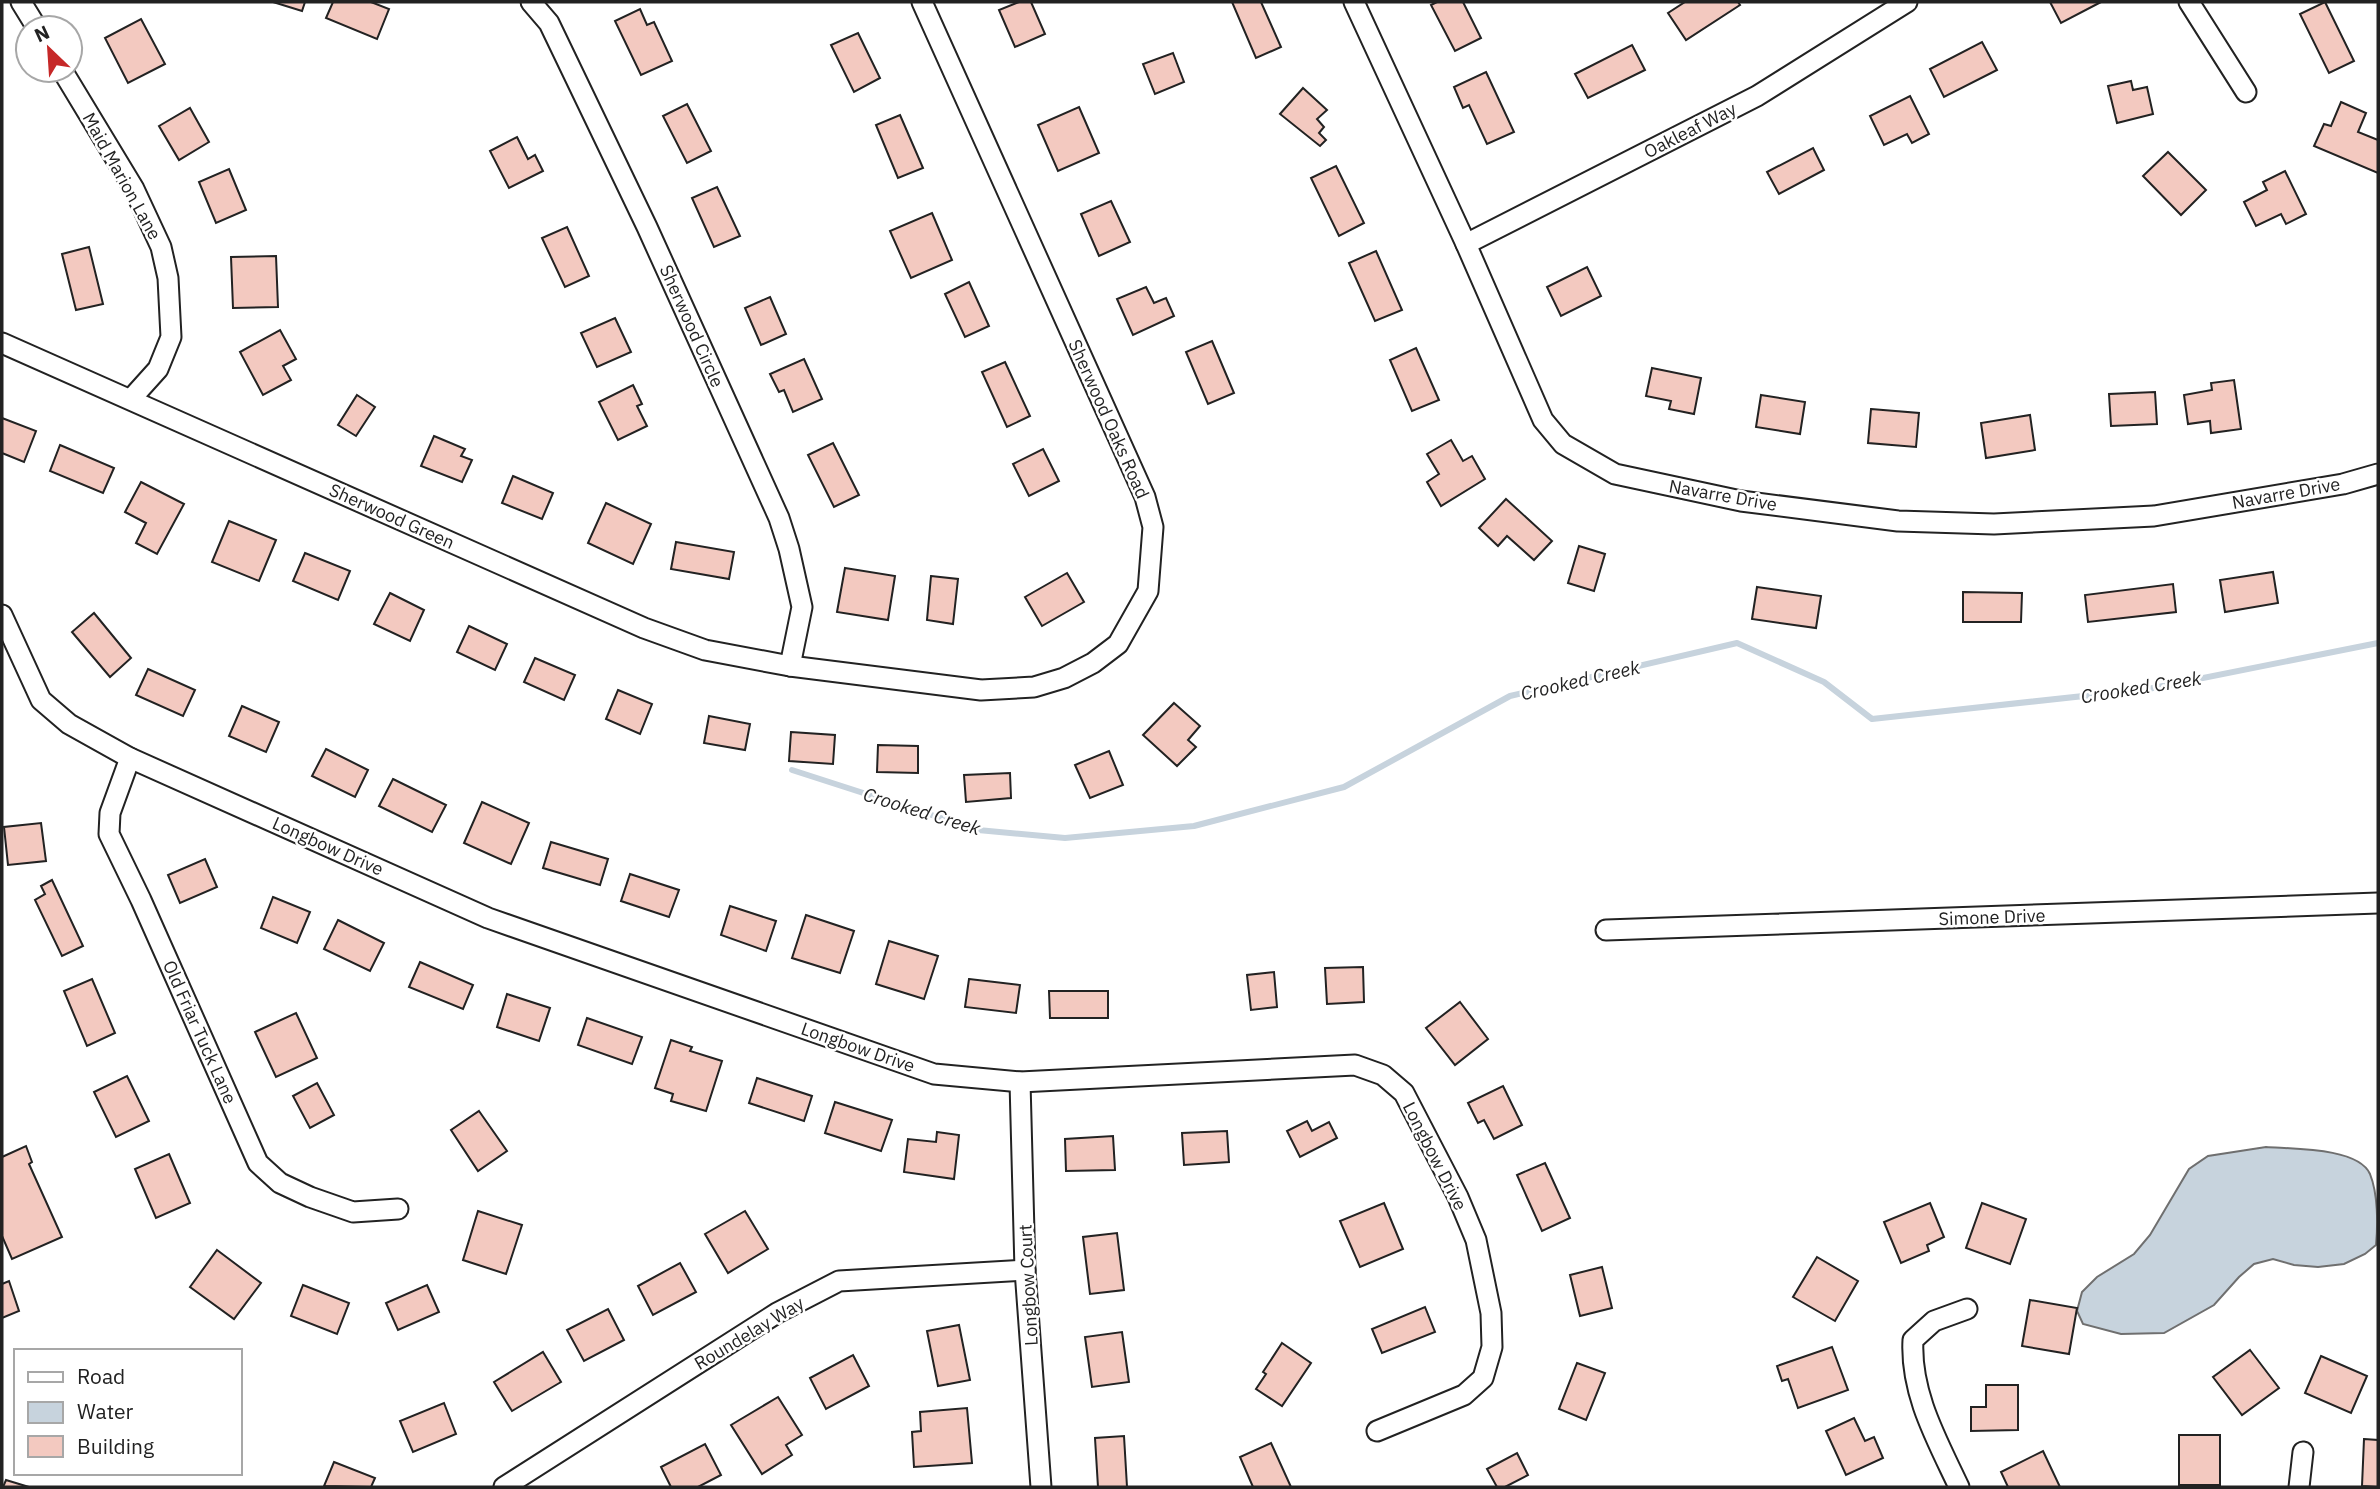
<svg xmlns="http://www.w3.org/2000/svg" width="2380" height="1489" viewBox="0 0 2380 1489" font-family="'IBM Plex Sans',sans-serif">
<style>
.water{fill:#c7d3dd;stroke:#6f6f6f;stroke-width:2}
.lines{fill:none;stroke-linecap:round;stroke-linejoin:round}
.stream{stroke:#c7d3dd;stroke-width:6}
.building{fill:#f3c9c0;stroke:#222;stroke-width:2}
.street-casing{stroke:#222;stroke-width:23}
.street{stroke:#fff;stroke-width:19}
.labels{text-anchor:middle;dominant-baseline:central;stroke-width:5;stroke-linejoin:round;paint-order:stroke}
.street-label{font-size:18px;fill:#222;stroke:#fff}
.water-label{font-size:19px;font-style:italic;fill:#222;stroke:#fff}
</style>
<rect width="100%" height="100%" fill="#fff"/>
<path class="water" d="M2266 1147C2290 1149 2358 1147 2370 1174 2378 1194 2378 1224 2376 1245L2365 1254 2344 1264 2318 1267 2294 1265 2273 1259 2254 1264 2239 1277 2214 1305 2164 1333 2121 1334 2083 1324 2077 1311 2082 1292 2097 1277 2134 1254 2150 1235 2189 1169 2208 1156Z"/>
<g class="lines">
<path class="stream" d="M792 770 978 830 1065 838 1194 826 1344 787 1510 696 1737 643 1824 682 1872 719 2148 689 2378 643"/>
</g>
<g class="building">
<path d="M273 2H305L302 11Z"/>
<path d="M333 2H371L389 9 377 39 326 18Z"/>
<path d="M1019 2H1031L1045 34 1015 47 999 10Z"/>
<path d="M1232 2H1261L1281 47 1256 58Z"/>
<path d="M1437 2H1463L1481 38 1455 51 1431 5Z"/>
<path d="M1685 2H1738L1740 5 1686 40 1668 13Z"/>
<path d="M2050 2H2101L2061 23Z"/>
<path d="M2325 2 2354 61 2329 73 2300 14Z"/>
<path d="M640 9 647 25 654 22 672 61 641 75 615 21Z"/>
<path d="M141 19 165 64 128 83 105 38Z"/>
<path d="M858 33 880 78 854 92 831 45Z"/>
<path d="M1982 42 1997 70 1944 97 1930 69Z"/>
<path d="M1632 45 1645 70 1588 98 1575 74Z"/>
<path d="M1173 53 1184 82 1155 94 1143 64Z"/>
<path d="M1486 72 1514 132 1487 144 1469 105 1463 108 1454 87Z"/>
<path d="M2131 81 2133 90 2147 87 2153 114 2117 123 2108 86Z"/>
<path d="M1303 88 1327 110 1317 119 1324 127 1319 133 1326 140 1320 146 1280 114Z"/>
<path d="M1910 96 1929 134 1912 143 1907 134 1884 145 1870 116Z"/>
<path d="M2341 102 2366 113 2358 132 2378 140V173L2314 146 2324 124 2331 126Z"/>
<path d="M687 104 711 151 687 163 663 116Z"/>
<path d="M1079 107 1099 153 1058 171 1038 125Z"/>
<path d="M190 108 209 142 179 160 159 126Z"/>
<path d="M900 115 923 168 898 178 876 125Z"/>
<path d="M517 137 528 159 535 155 543 171 509 188 490 151Z"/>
<path d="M1813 148 1824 170 1779 194 1767 172Z"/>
<path d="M2168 152 2206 190 2181 215 2143 176Z"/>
<path d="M1336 166 1364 223 1339 236 1311 178Z"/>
<path d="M229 169 246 210 216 223 199 182Z"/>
<path d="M2285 171 2306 214 2286 224 2281 214 2256 226 2244 202 2267 190 2263 182Z"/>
<path d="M717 187 740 236 714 247 692 198Z"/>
<path d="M1111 201 1130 242 1099 256 1081 214Z"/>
<path d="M932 213 952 260 911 278 890 231Z"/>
<path d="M567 227 589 276 565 287 542 238Z"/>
<path d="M89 247 103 304 76 310 62 254Z"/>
<path d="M1376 251 1402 310 1375 321 1349 263Z"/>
<path d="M276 256 278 307 233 308 231 257Z"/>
<path d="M1587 267 1601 296 1561 316 1547 287Z"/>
<path d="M969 282 989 326 965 337 945 294Z"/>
<path d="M1146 287 1154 303 1166 298 1174 316 1133 335 1117 299Z"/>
<path d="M770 297 786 334 761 345 745 308Z"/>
<path d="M615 318 631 352 597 367 581 333Z"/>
<path d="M280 330 296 359 283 366 291 380 263 395 240 352Z"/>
<path d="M1212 341 1234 393 1208 404 1186 352Z"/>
<path d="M1416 348 1439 400 1412 411 1390 360Z"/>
<path d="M804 359 822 399 793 412 784 390 779 392 770 374Z"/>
<path d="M1005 362 1030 416 1007 427 982 372Z"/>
<path d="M1652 368 1701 378 1694 414 1669 409 1671 401 1646 396Z"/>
<path d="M2234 380 2241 429 2211 433 2210 421 2188 424 2184 395 2212 390 2211 383Z"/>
<path d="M633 385 642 404 637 406 647 426 618 440 599 402Z"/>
<path d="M2155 392 2157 424 2111 426 2109 394Z"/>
<path d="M357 395 375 407 356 436 338 425Z"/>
<path d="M1761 395 1805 402 1800 434 1756 427Z"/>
<path d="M1871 409 1919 413 1916 447 1868 443Z"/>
<path d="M2030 415 2035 450 1986 458 1981 423Z"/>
<path d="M2 418 36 431 24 462 2 453Z"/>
<path d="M434 436 465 449 461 456 472 460 462 482 421 466Z"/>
<path d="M1451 440 1463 461 1472 456 1485 479 1441 506 1427 482 1439 474 1427 454Z"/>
<path d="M833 443 859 495 834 507 808 455Z"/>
<path d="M60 445 114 468 103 493 50 471Z"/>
<path d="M1043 449 1059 481 1029 496 1013 464Z"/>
<path d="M513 476 553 493 542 519 502 503Z"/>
<path d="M141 482 184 504 157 554 136 543 146 523 125 512Z"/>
<path d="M1506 499 1552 541 1534 560 1507 536 1498 546 1479 528Z"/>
<path d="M606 503 651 524 633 564 588 543Z"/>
<path d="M229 521 276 540 259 581 212 562Z"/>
<path d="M676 542 734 552 729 579 671 569Z"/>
<path d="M1579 546 1605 554 1594 591 1568 583Z"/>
<path d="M305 553 350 571 338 600 293 581Z"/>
<path d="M845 568 895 576 888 620 837 612Z"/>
<path d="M2273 572 2278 603 2225 612 2220 580Z"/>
<path d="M1067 573 1084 602 1042 626 1025 597Z"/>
<path d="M931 576 958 579 953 624 927 620Z"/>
<path d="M2173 584 2176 612 2088 622 2085 595Z"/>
<path d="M1757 587 1821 596 1816 628 1752 619Z"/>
<path d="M1963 592 2022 593 2021 622H1963Z"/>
<path d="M390 593 424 610 410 641 374 624Z"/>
<path d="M94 613 131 658 110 677 72 632Z"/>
<path d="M469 626 507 644 495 670 457 652Z"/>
<path d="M535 658 575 675 564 700 524 682Z"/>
<path d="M148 669 195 690 183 716 136 695Z"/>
<path d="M618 690 652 704 640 734 606 719Z"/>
<path d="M1174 703 1200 726 1188 740 1196 747 1177 766 1143 735Z"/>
<path d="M242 706 279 722 266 752 229 736Z"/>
<path d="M709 716 750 724 745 750 704 743Z"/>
<path d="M791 732 835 735 833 764 789 761Z"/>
<path d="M878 745 918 746V773L877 772Z"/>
<path d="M326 749 368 770 355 797 312 776Z"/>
<path d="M1109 751 1123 785 1090 798 1075 765Z"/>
<path d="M1010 773 1011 798 966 802 964 775Z"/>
<path d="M393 779 446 805 432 832 379 806Z"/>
<path d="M482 802 529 823 511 864 464 843Z"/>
<path d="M41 823 46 861 8 865 4 827Z"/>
<path d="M551 842 608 859 600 885 543 868Z"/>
<path d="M205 859 217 887 180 903 168 875Z"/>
<path d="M630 874 679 890 669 917 621 901Z"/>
<path d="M52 880 83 946 62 956 35 900 45 894 41 886Z"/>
<path d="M273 897 310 912 297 943 261 928Z"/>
<path d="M730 906 776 921 766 951 721 935Z"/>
<path d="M806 915 854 931 840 973 792 958Z"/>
<path d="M338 920 384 943 370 971 324 949Z"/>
<path d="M889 941 938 956 924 999 876 984Z"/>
<path d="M420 962 473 985 463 1009 409 987Z"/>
<path d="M1363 967 1364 1002 1327 1004 1325 968Z"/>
<path d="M1274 972 1277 1007 1251 1010 1247 975Z"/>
<path d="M92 979 115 1033 87 1046 64 991Z"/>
<path d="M969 979 1020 985 1016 1013 965 1007Z"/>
<path d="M1049 991H1108V1018H1050Z"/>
<path d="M507 994 550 1008 539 1041 497 1027Z"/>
<path d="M1460 1002 1488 1039 1455 1065 1426 1028Z"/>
<path d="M296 1013 317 1058 276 1077 255 1032Z"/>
<path d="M587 1018 642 1037 632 1064 578 1045Z"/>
<path d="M671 1040 692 1047 690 1051 722 1061 706 1111 671 1101 673 1094 655 1088Z"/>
<path d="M127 1076 149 1121 116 1137 94 1092Z"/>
<path d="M757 1078 812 1096 804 1121 749 1103Z"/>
<path d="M317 1083 334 1115 310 1128 293 1096Z"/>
<path d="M1503 1086 1522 1125 1494 1139 1484 1120 1478 1123 1468 1103Z"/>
<path d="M835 1102 892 1120 881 1151 825 1133Z"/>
<path d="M479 1111 507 1151 478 1171 451 1130Z"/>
<path d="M1307 1121 1312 1131 1329 1122 1337 1138 1300 1157 1287 1131Z"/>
<path d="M1227 1131 1229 1162 1184 1165 1182 1133Z"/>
<path d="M937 1132 959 1135 954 1179 904 1172 908 1139 936 1142Z"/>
<path d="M1113 1136 1115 1170 1066 1171 1065 1139Z"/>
<path d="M26 1146 32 1162 29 1164 62 1237 12 1259 2 1236V1157Z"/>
<path d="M169 1154 190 1203 156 1218 135 1169Z"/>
<path d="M1545 1163 1570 1218 1542 1231 1517 1175Z"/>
<path d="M1384 1203 1403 1249 1360 1267 1340 1221Z"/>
<path d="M1930 1203 1944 1237 1927 1245 1929 1251 1901 1263 1884 1222Z"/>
<path d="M1982 1203 2026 1219 2010 1264 1966 1248Z"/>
<path d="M478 1211 522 1225 506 1274 463 1260Z"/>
<path d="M745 1211 768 1249 728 1273 705 1234Z"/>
<path d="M1117 1233 1124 1290 1090 1294 1083 1237Z"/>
<path d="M217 1250 261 1283 234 1319 190 1287Z"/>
<path d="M1817 1257 1858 1281 1835 1321 1793 1297Z"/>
<path d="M680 1263 696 1292 653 1315 638 1286Z"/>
<path d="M1602 1267 1612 1308 1580 1316 1570 1275Z"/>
<path d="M9 1281 19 1311 2 1318V1284Z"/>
<path d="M303 1285 349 1303 337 1334 291 1316Z"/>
<path d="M427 1285 439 1312 398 1330 386 1303Z"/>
<path d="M2030 1300 2077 1308 2069 1354 2022 1346Z"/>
<path d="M1425 1307 1435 1332 1382 1353 1372 1329Z"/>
<path d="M608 1309 624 1340 584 1361 567 1330Z"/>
<path d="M959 1325 970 1380 938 1386 927 1331Z"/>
<path d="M1122 1332 1129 1382 1092 1387 1085 1337Z"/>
<path d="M1282 1343 1311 1363 1282 1406 1256 1389 1266 1374 1263 1372Z"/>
<path d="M1832 1347 1848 1390 1798 1408 1788 1379 1782 1381 1777 1366Z"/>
<path d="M2250 1350 2279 1388 2242 1415 2213 1377Z"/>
<path d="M543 1352 561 1382 512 1411 494 1382Z"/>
<path d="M853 1355 869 1386 826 1409 810 1378Z"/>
<path d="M2321 1356 2367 1376 2351 1413 2305 1393Z"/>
<path d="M1577 1363 1605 1373 1586 1420 1559 1409Z"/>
<path d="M1986 1385H2018V1430L1971 1431V1407H1986Z"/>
<path d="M778 1397 802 1435 786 1445 792 1455 762 1474 731 1425Z"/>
<path d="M444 1403 456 1434 413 1452 400 1421Z"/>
<path d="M967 1408 972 1463 914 1467 912 1432 921 1431 920 1412Z"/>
<path d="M1854 1418 1865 1441 1874 1437 1883 1458 1846 1475 1826 1431Z"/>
<rect x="2179" y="1435" width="41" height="50"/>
<path d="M1124 1436 1127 1487H1098L1095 1438Z"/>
<path d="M2364 1439 2378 1440V1487L2362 1486Z"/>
<path d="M1271 1443 1291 1487H1253L1240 1457Z"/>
<path d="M705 1444 721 1475 698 1487H671L661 1467Z"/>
<path d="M2043 1451 2060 1487H2008L2001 1472Z"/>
<path d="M1517 1453 1528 1475 1505 1487H1497L1487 1469Z"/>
<path d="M334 1462 375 1478 371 1487 324 1486Z"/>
<path d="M6 1480 29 1487H3Z"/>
</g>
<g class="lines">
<defs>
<g id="street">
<path d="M21 2 37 28"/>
<path d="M531 2 549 23 647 227 779 518 789 549 802 607 790 666"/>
<path d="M1354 2 1466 244 1543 420 1563 444 1615 474 1741 501 1898 521 1994 524 2154 516 2343 484 2378 474"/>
<path d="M2189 2 2246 92"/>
<path d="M62 70 134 189 161 247 168 278 171 337 158 369 131 399"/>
<path d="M1466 244 1757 96 1907 2"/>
<path d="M2 343 644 628 705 650 790 666 981 690 1034 687 1064 678 1093 663 1118 644 1148 591 1153 527 1145 497 922 2"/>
<path d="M2 615 41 700 69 724 130 758 488 918 934 1074 1020 1082 1355 1065 1383 1075 1404 1093 1458 1197 1476 1240 1491 1313 1492 1347 1483 1378 1464 1395 1377 1431"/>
<path d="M130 758 110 813 109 834 141 900 258 1163 280 1183 310 1197 353 1212 398 1209"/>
<path d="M1606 930 2378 903"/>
<path d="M1020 1082 1025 1270 1041 1487"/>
<path d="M504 1487 777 1313 839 1281 1025 1270"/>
<path d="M1959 1487C1937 1440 1910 1393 1913 1340L1934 1321 1967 1309"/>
<path d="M2299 1487 2303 1452"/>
</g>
</defs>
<use href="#street" class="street-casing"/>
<use href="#street" class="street"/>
</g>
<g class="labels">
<g class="street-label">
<text transform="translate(1690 130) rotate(-27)">Oakleaf Way</text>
<text transform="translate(122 176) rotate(61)">Maid Marion Lane</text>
<text transform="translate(692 326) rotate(66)">Sherwood Circle</text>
<text transform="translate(1109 419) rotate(66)">Sherwood Oaks Road</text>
<text transform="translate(2286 493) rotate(-10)">Navarre Drive</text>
<text transform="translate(1723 495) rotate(10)">Navarre Drive</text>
<text transform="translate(392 516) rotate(24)">Sherwood Green</text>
<text transform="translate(328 846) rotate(24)">Longbow Drive</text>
<text transform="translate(1992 917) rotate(-2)">Simone Drive</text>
<text transform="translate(200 1032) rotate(66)">Old Friar Tuck Lane</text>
<text transform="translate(858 1047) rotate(19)">Longbow Drive</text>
<text transform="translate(1435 1156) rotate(63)">Longbow Drive</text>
<text transform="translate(1028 1285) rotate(-93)">Longbow Court</text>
<text transform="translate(749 1333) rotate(-31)">Roundelay Way</text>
</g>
<g class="water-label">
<text transform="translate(1580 680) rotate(-13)">Crooked Creek</text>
<text transform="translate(2141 687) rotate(-9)">Crooked Creek</text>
<text transform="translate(922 811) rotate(17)">Crooked Creek</text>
</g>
</g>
<rect width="2380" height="1489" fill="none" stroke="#222222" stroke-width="7"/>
<rect x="14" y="1349" width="228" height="126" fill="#ffffff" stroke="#a7a7a7" stroke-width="2"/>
<rect x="28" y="1372" width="35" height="10" fill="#ffffff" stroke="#a7a7a7" stroke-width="2"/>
<text x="77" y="1384" font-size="21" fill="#222222">Road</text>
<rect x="28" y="1402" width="35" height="21" fill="#c7d3dd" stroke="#a7a7a7" stroke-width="2"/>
<text x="77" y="1419" font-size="21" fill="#222222">Water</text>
<rect x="28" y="1436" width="35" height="21" fill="#f3c9c0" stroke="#a7a7a7" stroke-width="2"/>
<text x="77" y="1454" font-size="21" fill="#222222">Building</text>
<g transform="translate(49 49) rotate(335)"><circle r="33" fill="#ffffff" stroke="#a7a7a7" stroke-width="2"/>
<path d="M0-5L12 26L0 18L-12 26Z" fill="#c62828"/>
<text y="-10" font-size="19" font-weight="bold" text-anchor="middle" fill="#222222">N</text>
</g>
</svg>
